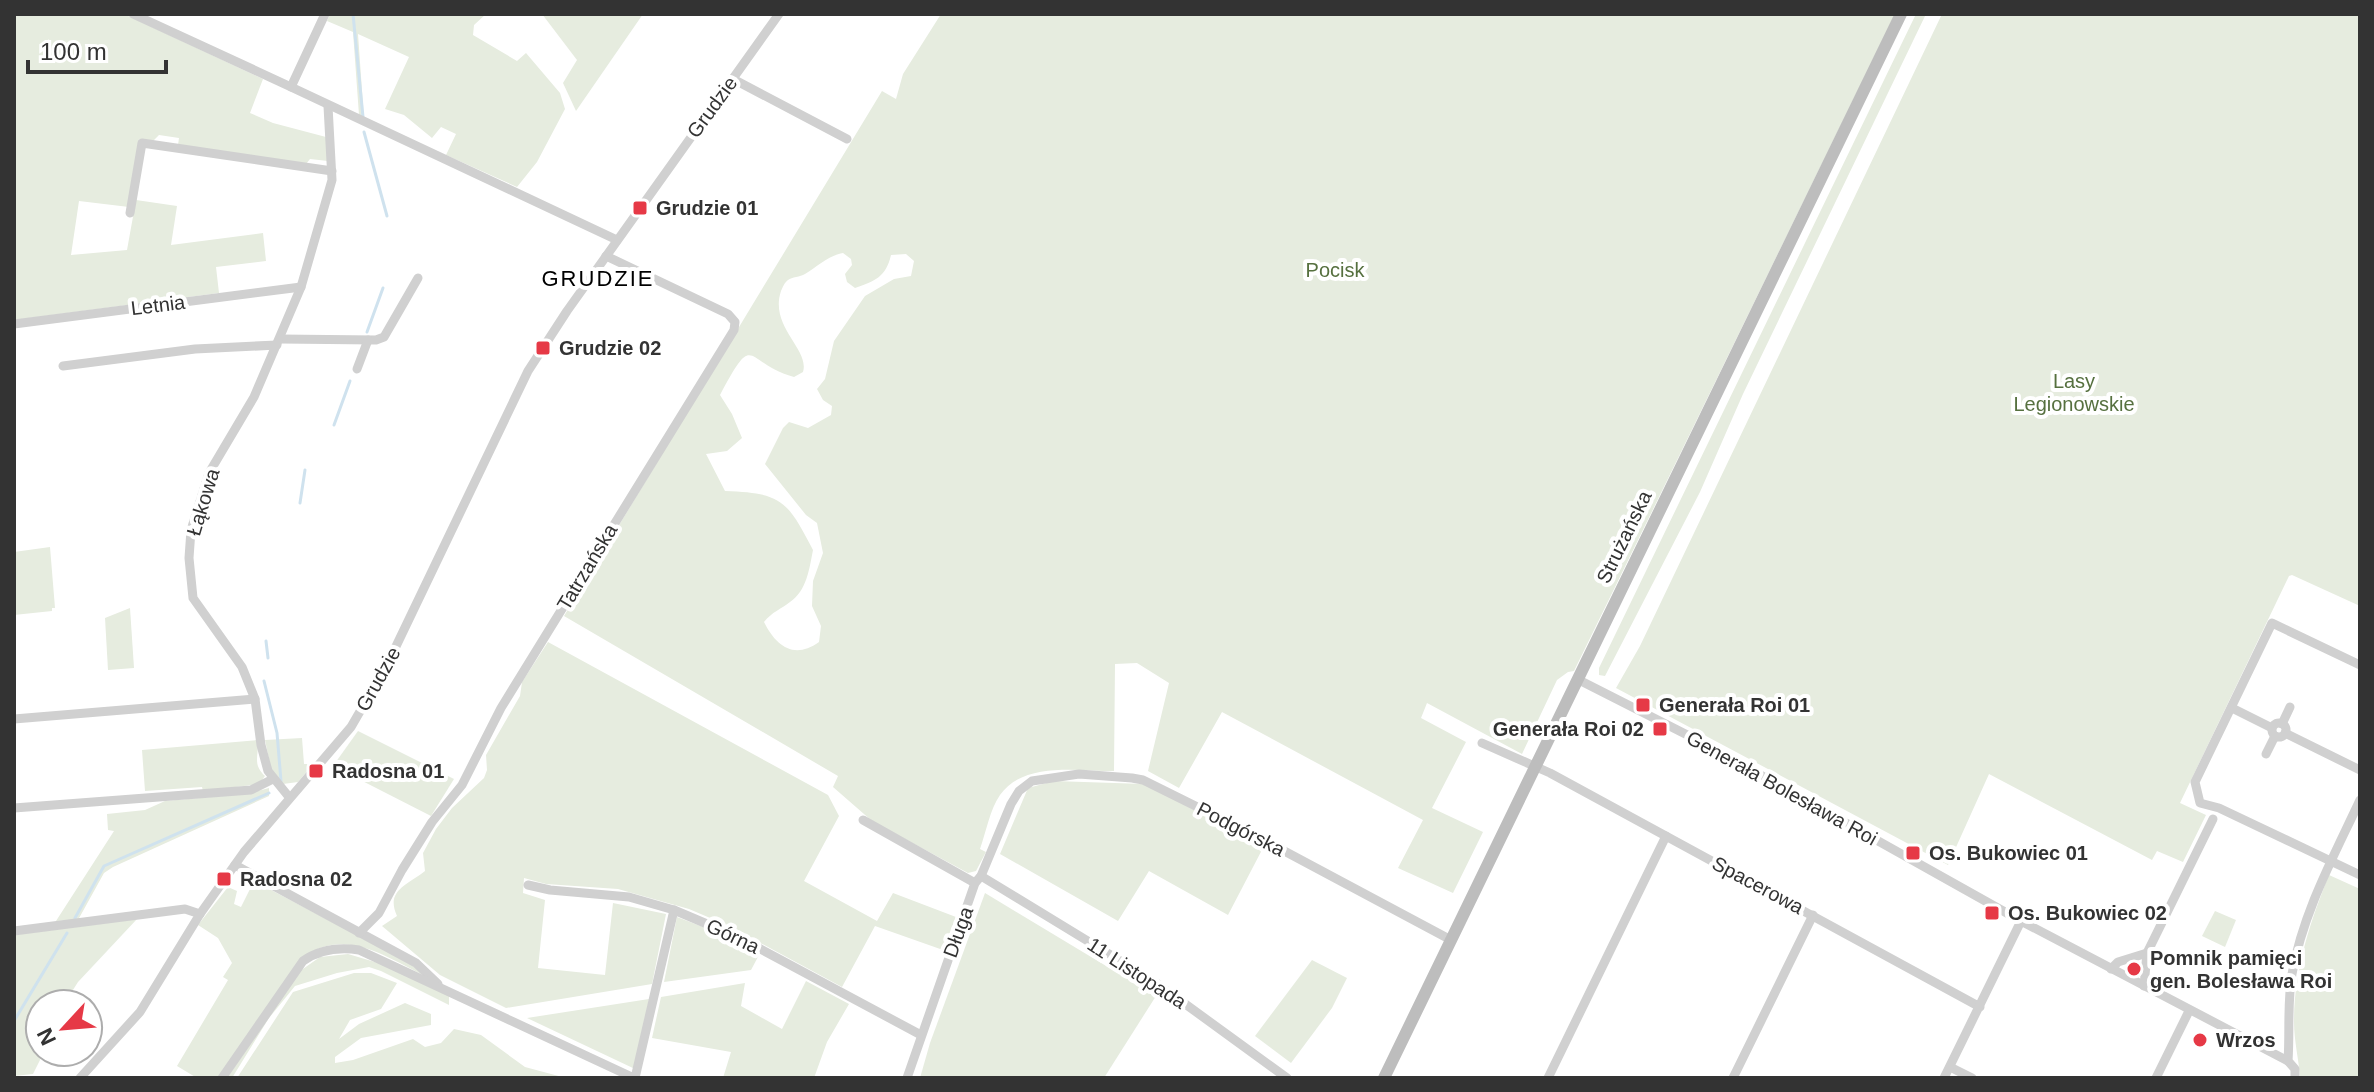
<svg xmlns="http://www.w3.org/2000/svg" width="2374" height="1092" viewBox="0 0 2374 1092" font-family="Helvetica,sans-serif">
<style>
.green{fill:#e6ecdf;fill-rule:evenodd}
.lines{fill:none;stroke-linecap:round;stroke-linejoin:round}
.stream{stroke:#cfe2ee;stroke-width:3}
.street{stroke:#d0d0d0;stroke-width:9}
.secondary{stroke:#bdbdbd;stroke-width:12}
.poi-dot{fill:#e63946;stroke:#fff;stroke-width:3}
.labels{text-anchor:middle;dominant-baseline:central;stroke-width:8;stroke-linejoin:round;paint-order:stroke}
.street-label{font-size:20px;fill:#333;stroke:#fff}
.poi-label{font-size:20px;font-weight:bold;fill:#333;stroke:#fff;text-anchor:start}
.park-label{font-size:20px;fill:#56703f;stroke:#fff}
.neighbourhood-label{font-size:22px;letter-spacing:2px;fill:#000;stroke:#fff}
</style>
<rect width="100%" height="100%" fill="#fff"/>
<g class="green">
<path d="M14 14H124L263 79 250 113 273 123 326 137 328 161 310 159 306 164 178 145 179 138 159 135 153 141 139 139 129 207 79 201 71 255 127 250 136 200 177 206 171 245 263 233 266 261 216 267 219 293 14 320Z"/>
<path d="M330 14H486L474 25 473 35 517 61 526 53 560 93 565 109 537 162 517 187 446 155 456 134 441 127 432 138 404 115 385 109 409 57 358 34 364 119 359 115 353 32 327 21Z"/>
<path d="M542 14H643L576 111 563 83 577 60Z"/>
<path d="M941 14H1895L1574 671 1568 672 1557 680 1522 754 1427 703 1421 718 1466 742 1432 808 1483 832 1453 893 1398 868 1423 820 1222 712 1179 788 1148 771 1169 683 1137 663 1115 664 1114 771C1078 771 1024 761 1000 795 990 809 986 832 980 849L986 852 976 871 968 873 872 821 833 787 838 776 564 616 882 91 896 99 903 74ZM843 253 851 259 852 265 845 274 847 282 855 288C875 281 886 277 891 255L906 254 914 261 911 276 894 279 865 296 834 341 825 379 817 389 823 400 832 406 831 415 808 428 789 422 783 428 765 464 806 515 817 523 823 553 813 581 812 606 821 626 819 642C794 660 776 646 764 622 772 612 781 609 790 602 807 590 809 570 813 550 787 500 782 493 725 491L706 454 727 451 742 438 732 414 720 395C756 328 743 363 794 377L803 372C810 349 769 327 781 291 783 287 784 283 788 280 792 277 800 277 805 274 817 267 829 255 843 253Z"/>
<path d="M1916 14H1926L1743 394 1700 492 1605 676 1599 675V668Z"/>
<path d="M1942 14H2360V606L2292 575 2289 576 2180 803 2206 815 2183 862 2157 851 2152 860 1989 774 1948 865 1616 688 1640 646Z"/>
<path d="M50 547 55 608H52V611L14 615V552Z"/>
<path d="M130 608 134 668 108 670 105 618Z"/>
<path d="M548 642 828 795 839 816 804 881 877 921 893 893 956 917 943 950 875 926 842 987 729 926 689 909 618 889 546 884 524 878 523 893 545 900 538 968 605 975 613 903 666 914 652 984 506 1008 440 975 382 926 397 916C385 890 408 885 425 871L423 853 436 829 452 808 484 778 487 770 486 755 520 696 522 682Z"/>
<path d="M358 731 454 779 431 816 333 766Z"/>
<path d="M302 738 304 764H313L298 782 283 784 271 769 265 740Z"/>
<path d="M258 740C259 756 252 764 265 776L259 784 203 791 202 787 145 791 142 750Z"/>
<path d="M1054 781 1144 784 1264 846 1228 915 1149 871 1118 921 1000 854 1028 788Z"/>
<path d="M269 788V796L113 867 104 873 78 920 56 921 114 831 108 830 107 814 145 810 165 801 246 794Z"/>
<path d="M2329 875 2360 889V1078H2300C2299 1060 2294 1041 2294 1022 2294 970 2310 922 2329 875Z"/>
<path d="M254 881 410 963 425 976C382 955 343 926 299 960L219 1078H197L177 1066 228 980 223 977 232 963 218 938 198 925 228 887 237 891 234 904 241 907Z"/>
<path d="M985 893 1156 996 1104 1078H920L930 1043Z"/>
<path d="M2215 911 2236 920 2225 947 2202 936Z"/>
<path d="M677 917 724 935 759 955 751 970 664 982Z"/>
<path d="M137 919 78 982 64 1004H40V1052H44L33 1074 14 1076V935Z"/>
<path d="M348 954 385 965 449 996V1005L381 971 369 967 337 973 295 986 269 1018 232 1078H227L300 971 320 957Z"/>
<path d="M1312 960 1347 978 1332 1008 1291 1063 1255 1036Z"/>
<path d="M354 973H371L397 983 381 1009 350 1020 339 1039 359 1024 405 1003 431 1014V1025L361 1038 335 1057V1063L353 1060 413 1039 425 1047 441 1043 454 1029 481 1035 525 1067 566 1078H237L293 992Z"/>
<path d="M806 981 849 1004 827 1042 814 1078H723L731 1052 652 1038 661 997 745 983 741 1006 782 1029Z"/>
<path d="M649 999 635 1069 527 1018Z"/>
</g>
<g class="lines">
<g class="stream">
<path d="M353 14 363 117"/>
<path d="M364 132 387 216"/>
<path d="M367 332 383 288"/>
<path d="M334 425 350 381"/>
<path d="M300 503 305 470"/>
<path d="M266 641 268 658"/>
<path d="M264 681 277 733 281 781"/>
<path d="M75 918 104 866 269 793"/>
<path d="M14 1021 67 933"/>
</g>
<g class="street">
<path d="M133 14 291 87"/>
<path d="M325 14 291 87 617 240"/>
<path d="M733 79 847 139"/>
<path d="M130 213 142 143 332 171"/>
<path d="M14 324 301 287"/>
<path d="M280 339 376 340 384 337 418 278"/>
<path d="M63 366 195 349 277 345"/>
<path d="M357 369 368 340"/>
<path d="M2360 665 2272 623 2195 782 2200 803 2219 808 2360 875"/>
<path d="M1577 679 1707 745 2021 921 2288 1061"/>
<path d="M2232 708 2272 728"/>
<path d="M14 719 255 699"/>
<circle cx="2279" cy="730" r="7"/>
<path d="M2282 724 2290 707"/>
<path d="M2285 733 2360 770"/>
<path d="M1482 743 1550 773 1980 1007"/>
<path d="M2266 754 2275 736"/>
<path d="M289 797 268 771 261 745 255 699 242 667 193 598 189 558 191 530 209 473 254 397 301 287 332 180 328 106"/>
<path d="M14 808 251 790 273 779"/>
<path d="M863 820 975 883"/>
<path d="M235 865 416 963 438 984"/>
<path d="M981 876 1155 982 1287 1078"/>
<path d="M528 885 550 890 629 897 674 910 740 938 921 1035"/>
<path d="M14 931 185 909 200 914"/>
<path d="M359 933 379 913 402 870 432 822 462 785 501 708 734 330 735 322 728 314 606 256"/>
<path d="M2111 969 2118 962 2147 953"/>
<path d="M2144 986 2147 953 2213 819"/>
<path d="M1950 1067 1972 1078"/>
<path d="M80 1078 140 1012 200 914 244 852 351 727 388 663 528 371 567 311 779 14"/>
<path d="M222 1078 303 961C319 950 339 947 359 950L634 1078"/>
<path d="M635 1078 674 910"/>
<path d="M907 1078 975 883 981 876 1011 804 1019 791 1032 781 1079 774 1132 778 1143 780 1260 838 1451 940"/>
<path d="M1548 1078 1666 836"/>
<path d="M1733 1078 1813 915"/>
<path d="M1944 1078 2021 921"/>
<path d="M2156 1078 2189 1011"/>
<path d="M2295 1078V1069L2288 1061C2290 1032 2287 1003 2292 974 2303 912 2334 856 2360 800"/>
</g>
<path class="secondary" d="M1384 1078 1901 14"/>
</g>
<g class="poi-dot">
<rect x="632" y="200" width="16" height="16" rx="4"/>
<rect x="535" y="340" width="16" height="16" rx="4"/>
<rect x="1635" y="697" width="16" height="16" rx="4"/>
<rect x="1652" y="721" width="16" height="16" rx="4"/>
<rect x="308" y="763" width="16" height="16" rx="4"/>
<rect x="1905" y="845" width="16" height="16" rx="4"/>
<rect x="216" y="871" width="16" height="16" rx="4"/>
<rect x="1984" y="905" width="16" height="16" rx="4"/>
<circle cx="2134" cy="969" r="8"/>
<circle cx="2200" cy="1040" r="8"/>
</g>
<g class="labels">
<g class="street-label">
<text transform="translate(712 107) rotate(-54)">Grudzie</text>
<text transform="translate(158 305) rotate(-7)">Letnia</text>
<text transform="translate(203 502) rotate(-73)">Łąkowa</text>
<text transform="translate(1624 537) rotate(-64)">Strużańska</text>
<text transform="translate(587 567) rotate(-59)">Tatrzańska</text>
<text transform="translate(378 679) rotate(-61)">Grudzie</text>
<text transform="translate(1782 788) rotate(29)">Generała Bolesława Roi</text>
<text transform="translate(1241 829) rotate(27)">Podgórska</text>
<text transform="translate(1758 885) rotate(28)">Spacerowa</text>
<text transform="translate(958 932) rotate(-70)">Długa</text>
<text transform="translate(733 936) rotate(25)">Górna</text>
<text transform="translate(1137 973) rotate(33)">11 Listopada</text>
</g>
<g class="poi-label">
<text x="656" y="208">Grudzie 01</text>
<text x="559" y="348">Grudzie 02</text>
<text x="1659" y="705">Generała Roi 01</text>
<text x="1644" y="729" text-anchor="end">Generała Roi 02</text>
<text x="332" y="771">Radosna 01</text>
<text x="1929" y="853">Os. Bukowiec 01</text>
<text x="240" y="879">Radosna 02</text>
<text x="2008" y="913">Os. Bukowiec 02</text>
<text x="2150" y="958">Pomnik pamięci<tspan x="2150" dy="23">gen. Bolesława Roi</tspan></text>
<text x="2216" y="1040">Wrzos</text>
</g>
<g class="park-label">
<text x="1335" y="270">Pocisk</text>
<text x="2074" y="381">Lasy<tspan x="2074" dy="23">Legionowskie</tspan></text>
</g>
<g class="neighbourhood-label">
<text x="598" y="278">GRUDZIE</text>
</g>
</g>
<rect width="2374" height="1092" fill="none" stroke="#333333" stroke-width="32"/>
<g transform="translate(64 1028) rotate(244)"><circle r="38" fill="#ffffff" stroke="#adadad" stroke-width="2"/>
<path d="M0-6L14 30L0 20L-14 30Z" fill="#e63946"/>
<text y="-12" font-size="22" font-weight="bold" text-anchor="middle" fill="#333333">N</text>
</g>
<path d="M28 60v12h138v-12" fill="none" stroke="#333333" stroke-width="4"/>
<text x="40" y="60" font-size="24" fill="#333333" stroke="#ffffff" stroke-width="6" paint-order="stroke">100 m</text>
</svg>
